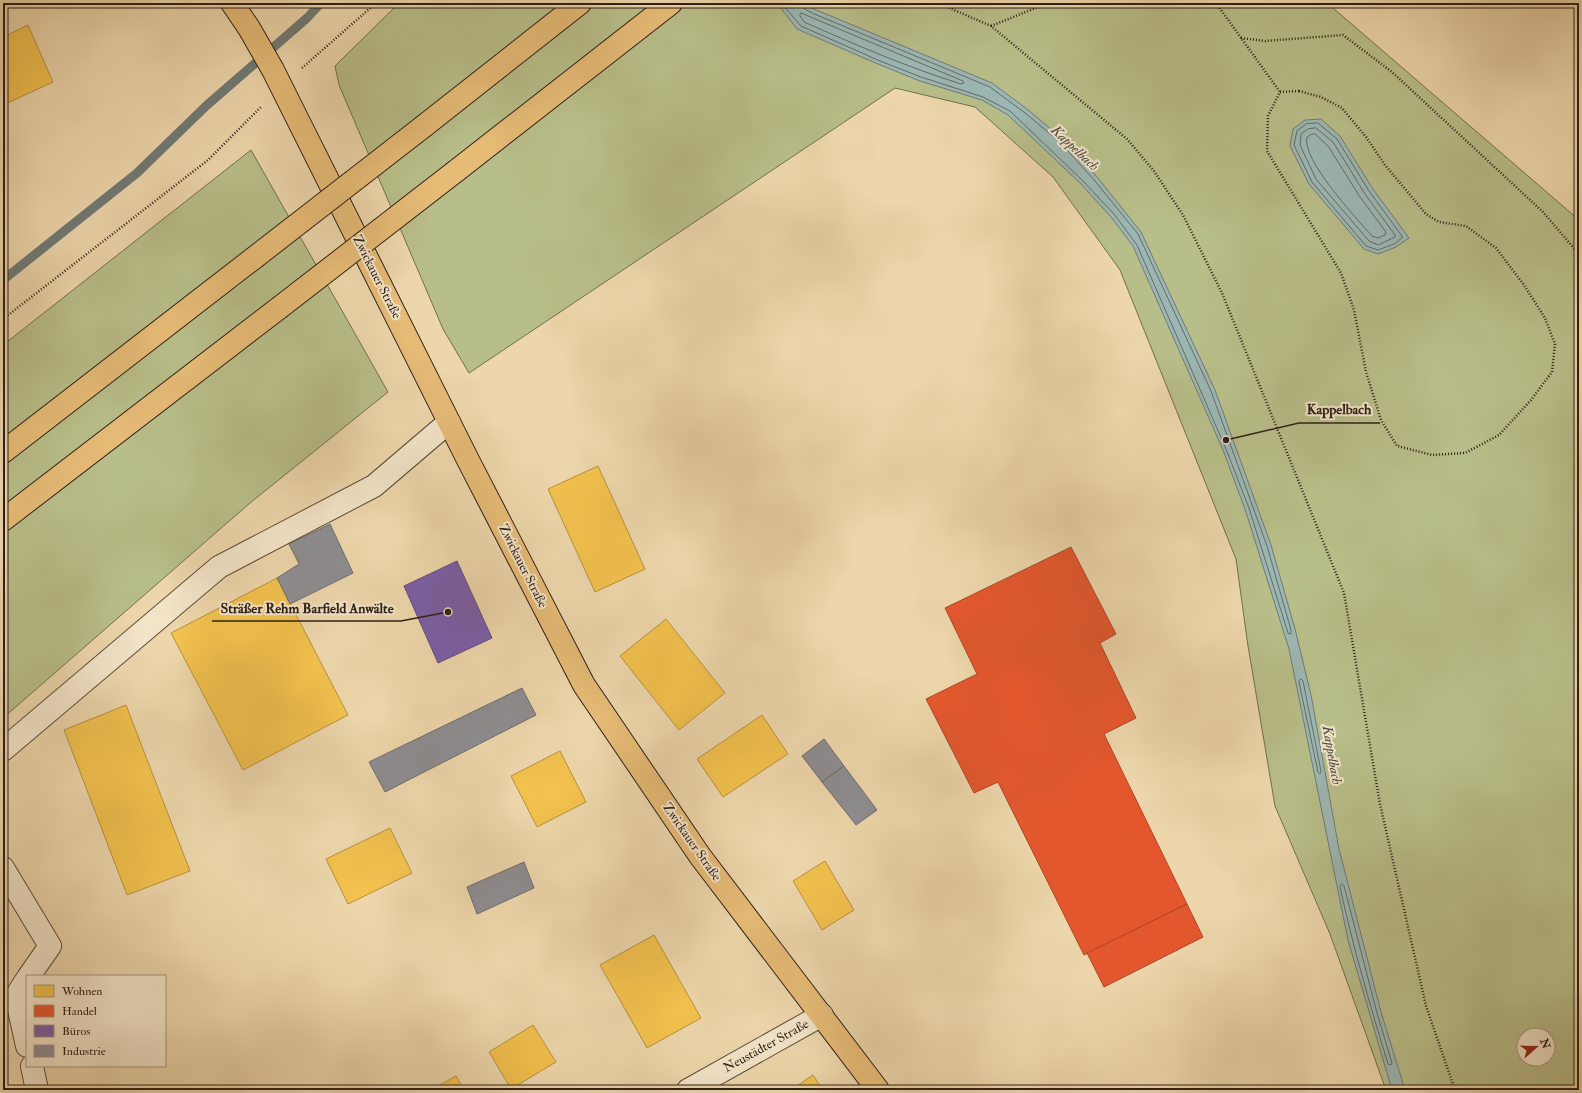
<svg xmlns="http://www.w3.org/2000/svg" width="1582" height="1093" viewBox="0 0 1582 1093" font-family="'IM FELL Double Pica',serif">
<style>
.green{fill:#b8be89;stroke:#726e50;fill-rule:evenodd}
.water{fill:#9cb7b3;stroke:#707a75}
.homes{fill:#f2c14e;stroke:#b7903e}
.shops{fill:#e4572e;stroke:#ad4627}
.offices{fill:#7b5ea7;stroke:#644b7c}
.industry{fill:#8d8d92;stroke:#706c6d}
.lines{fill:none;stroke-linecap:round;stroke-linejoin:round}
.shore{stroke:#646b65;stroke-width:1}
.stream{stroke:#707a75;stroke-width:9}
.minor-casing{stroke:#5d4d3c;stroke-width:24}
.major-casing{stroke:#2d1f17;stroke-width:24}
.highway-casing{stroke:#2d1f17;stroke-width:24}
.path{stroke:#2d1f17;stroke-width:2.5;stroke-dasharray:1 2;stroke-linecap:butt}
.minor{stroke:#f3e4c8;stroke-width:22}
.major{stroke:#e6bb76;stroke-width:22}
.highway{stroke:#e6bb76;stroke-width:22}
.highway-bridge-casing{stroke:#2d1f17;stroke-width:24;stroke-linecap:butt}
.highway-bridge{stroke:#e6bb76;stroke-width:22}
.labels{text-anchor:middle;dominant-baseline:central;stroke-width:4;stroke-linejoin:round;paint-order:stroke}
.street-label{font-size:13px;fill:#2d1f17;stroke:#f3e4c8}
.water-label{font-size:14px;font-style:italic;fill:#4e4d46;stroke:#f3e4c8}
.leader{fill:none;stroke:#2d1f17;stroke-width:1.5}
.callout-dot{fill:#2d1f17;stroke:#f3e4c8;stroke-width:1.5}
.callout-label{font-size:14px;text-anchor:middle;font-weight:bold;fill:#2d1f17;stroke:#f3e4c8;stroke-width:4;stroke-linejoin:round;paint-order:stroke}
</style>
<rect width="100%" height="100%" fill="#edd6ab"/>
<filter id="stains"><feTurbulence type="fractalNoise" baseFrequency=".005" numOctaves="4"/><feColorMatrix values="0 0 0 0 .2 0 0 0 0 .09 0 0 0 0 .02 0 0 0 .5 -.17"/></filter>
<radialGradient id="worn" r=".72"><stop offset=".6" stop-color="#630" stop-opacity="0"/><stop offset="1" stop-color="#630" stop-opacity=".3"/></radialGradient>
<g class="green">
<path d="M399 3H1331L1333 8 1579 220V1090H1386L1330 934 1275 806 1248 646 1236 559 1120 270 1053 177 975 107 895 88 469 373 443 329 339 85 335 66ZM1524 1035H1548V1059H1524Z"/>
<path d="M251 150 388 392 250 503 3 718V345Z"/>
</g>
<g class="water">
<path d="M773 3H803L814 9 992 83 1027 109 1063 139 1098 178 1141 232 1215 390 1271 545 1295 629 1311 695 1339 849 1381 1012 1405 1090H1392L1348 940 1289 649 1245 509 1223 450 1133 246 1111 217 1080 183 1008 115 982 100 920 81 878 64 797 29 780 7Z"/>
<path d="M1321 119 1340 136 1373 189 1409 238 1396 247 1378 254 1364 249 1309 184 1290 146 1293 129 1305 120Z"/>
</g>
<g class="homes">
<path d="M28 25 53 82 3 105V37Z"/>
<path d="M598 466 645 569 595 592 548 489Z"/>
<path d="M277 578 348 715 243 770 171 633Z"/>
<path d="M666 619 725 693 679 730 620 656Z"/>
<path d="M126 705 190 871 127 895 64 730Z"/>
<path d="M762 715 788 754 723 797 697 759Z"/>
<path d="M560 751 586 802 537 827 511 776Z"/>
<path d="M390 828 412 873 348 904 326 859Z"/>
<path d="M825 861 854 910 822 930 793 881Z"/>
<path d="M654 935 701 1018 647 1048 600 965Z"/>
<path d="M533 1025 556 1062 511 1089 489 1052Z"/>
<path d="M813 1075 823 1090H791Z"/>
<path d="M456 1076 464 1090H431Z"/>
</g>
<g class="shops">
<path d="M1071 547 1116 634 1100 643 1136 718 1104 734 1187 904 1084 955 998 782 974 793 926 699 977 674 945 608Z"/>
<path d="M1187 904 1203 937 1104 987 1087 953Z"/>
</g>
<path class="offices" d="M457 561 492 638 438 663 404 586Z"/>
<g class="industry">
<path d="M330 524 353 573 290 604 277 578 299 564 289 544Z"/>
<path d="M522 688 536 715 385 792 369 762Z"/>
<path d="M824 739 844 766 822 782 802 756Z"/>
<path d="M844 766 877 810 856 825 822 782Z"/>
<path d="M524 862 534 888 477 914 467 887Z"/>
</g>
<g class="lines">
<g class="shore">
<path d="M781 3 801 26 880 61 921 77 983 97 1010 111 1082 180 1114 214 1137 245 1226 449 1249 508 1288 633 1291 634V630L1267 546 1211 391 1138 234 1095 181 1060 142 1025 113 990 87 812 13 803 8 802 3"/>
<path d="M801 13 963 81 964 83 961 84C907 67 856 45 804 22L800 16Z"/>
<path d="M1318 123 1337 139 1369 191 1402 236V238L1394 244 1378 250 1366 246 1312 182 1294 145 1297 131 1306 124Z"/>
<path d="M1316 128 1333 142 1365 194 1395 235V237L1378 245 1369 241 1316 179 1300 145 1301 134 1308 129Z"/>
<path d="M1315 134 1328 146 1360 197 1386 232 1385 235 1378 238 1372 236C1357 219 1301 159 1307 137L1310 135Z"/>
<path d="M1301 679 1303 681 1321 771 1320 774 1318 772 1299 682Z"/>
<path d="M1342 884 1344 886 1377 1013 1392 1063 1391 1065 1388 1064C1370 1005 1353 947 1340 887Z"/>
</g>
<path class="stream" d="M3 280 137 173 206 106 307 18 321 3"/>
<defs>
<g id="minor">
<path d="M3 750 219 567 374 486 449 422"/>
<path d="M3 868 50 946 29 976"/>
<path d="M27 979 16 996 27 1046"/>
<path d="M32 1066 37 1090"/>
<path d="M688 1090 822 1015"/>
</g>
<path id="major" d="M232 3 249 28 273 70 468 460 584 685 700 856 878 1090"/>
<g id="highway">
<path d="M424 126 580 3"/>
<path d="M456 171 671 3"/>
<path d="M3 452 254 258"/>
<path d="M3 520 279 308"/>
</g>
</defs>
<use href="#minor" class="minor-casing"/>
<use href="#major" class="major-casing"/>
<use href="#highway" class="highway-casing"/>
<g class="path">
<path d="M938 3 991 26 1127 139 1154 171 1183 215 1222 293 1344 593 1380 804 1426 1006 1455 1090"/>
<path d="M1216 3 1280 92"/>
<path d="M991 26 1048 3"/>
<path d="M1241 38 1265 41 1343 35 1392 72 1543 212 1579 254"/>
<path d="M302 68 376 3"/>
<path d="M1299 91 1321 97 1342 108 1366 137 1385 165 1426 214 1439 222 1466 226 1496 248 1524 285 1545 318 1555 344 1552 372 1531 400 1499 435 1465 453 1432 455 1397 446 1381 420 1366 372 1354 310 1341 273 1267 151 1268 116 1280 92Z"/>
<path d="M3 319 208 160 262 106"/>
</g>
<use href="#minor" class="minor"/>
<use href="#major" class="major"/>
<use href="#highway" class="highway"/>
<defs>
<g id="highway-bridge">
<path d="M254 258 424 126"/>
<path d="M279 308 456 171"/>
</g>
</defs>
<use href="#highway-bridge" class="highway-bridge-casing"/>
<use href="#highway-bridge" class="highway-bridge"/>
</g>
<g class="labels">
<g class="street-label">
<text transform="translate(377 277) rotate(63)">Zwickauer Straße</text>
<text transform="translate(523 566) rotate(63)">Zwickauer Straße</text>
<text transform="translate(692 842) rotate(55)">Zwickauer Straße</text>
<text transform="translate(766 1046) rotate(-29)">Neustädter Straße</text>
</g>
<g class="water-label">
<text transform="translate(1075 148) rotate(43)">Kappelbach</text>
<text transform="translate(1332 755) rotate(80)">Kappelbach</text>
</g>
</g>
<path class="leader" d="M1226 440L1299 423H1380M448 612L401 621H212"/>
<g class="callout-dot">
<circle cx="1226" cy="440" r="4"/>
<circle cx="448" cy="612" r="4"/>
</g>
<g class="callout-label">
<text x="1339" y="414">Kappelbach</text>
<text x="307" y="613">Sträßer Rehm Barfield Anwälte</text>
</g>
<rect width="1582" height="1093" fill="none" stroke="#edd6ab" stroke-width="16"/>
<rect x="4" y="4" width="1574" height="1085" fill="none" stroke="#2d1f17" stroke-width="2"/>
<rect x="8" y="8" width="1566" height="1077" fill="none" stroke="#2d1f17"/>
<rect x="26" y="975" width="140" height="92" fill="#f3e4c8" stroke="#a49581"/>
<rect x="34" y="985" width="20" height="12" fill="#f2c14e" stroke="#a49581"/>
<text x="62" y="995" font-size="12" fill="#2d1f17">Wohnen</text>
<rect x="34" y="1005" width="20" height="12" fill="#e4572e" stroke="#a49581"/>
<text x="62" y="1015" font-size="12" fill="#2d1f17">Handel</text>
<rect x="34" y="1025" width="20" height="12" fill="#7b5ea7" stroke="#a49581"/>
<text x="62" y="1035" font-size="12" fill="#2d1f17">Büros</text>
<rect x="34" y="1045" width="20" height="12" fill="#8d8d92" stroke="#a49581"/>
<text x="62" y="1055" font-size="12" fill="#2d1f17">Industrie</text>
<g transform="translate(1536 1047) rotate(70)"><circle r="19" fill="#f3e4c8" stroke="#a49581"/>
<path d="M0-3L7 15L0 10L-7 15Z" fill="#8f2418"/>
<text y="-6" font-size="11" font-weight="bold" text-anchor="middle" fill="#2d1f17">N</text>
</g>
<rect width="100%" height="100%" filter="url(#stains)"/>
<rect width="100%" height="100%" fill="url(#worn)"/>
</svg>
